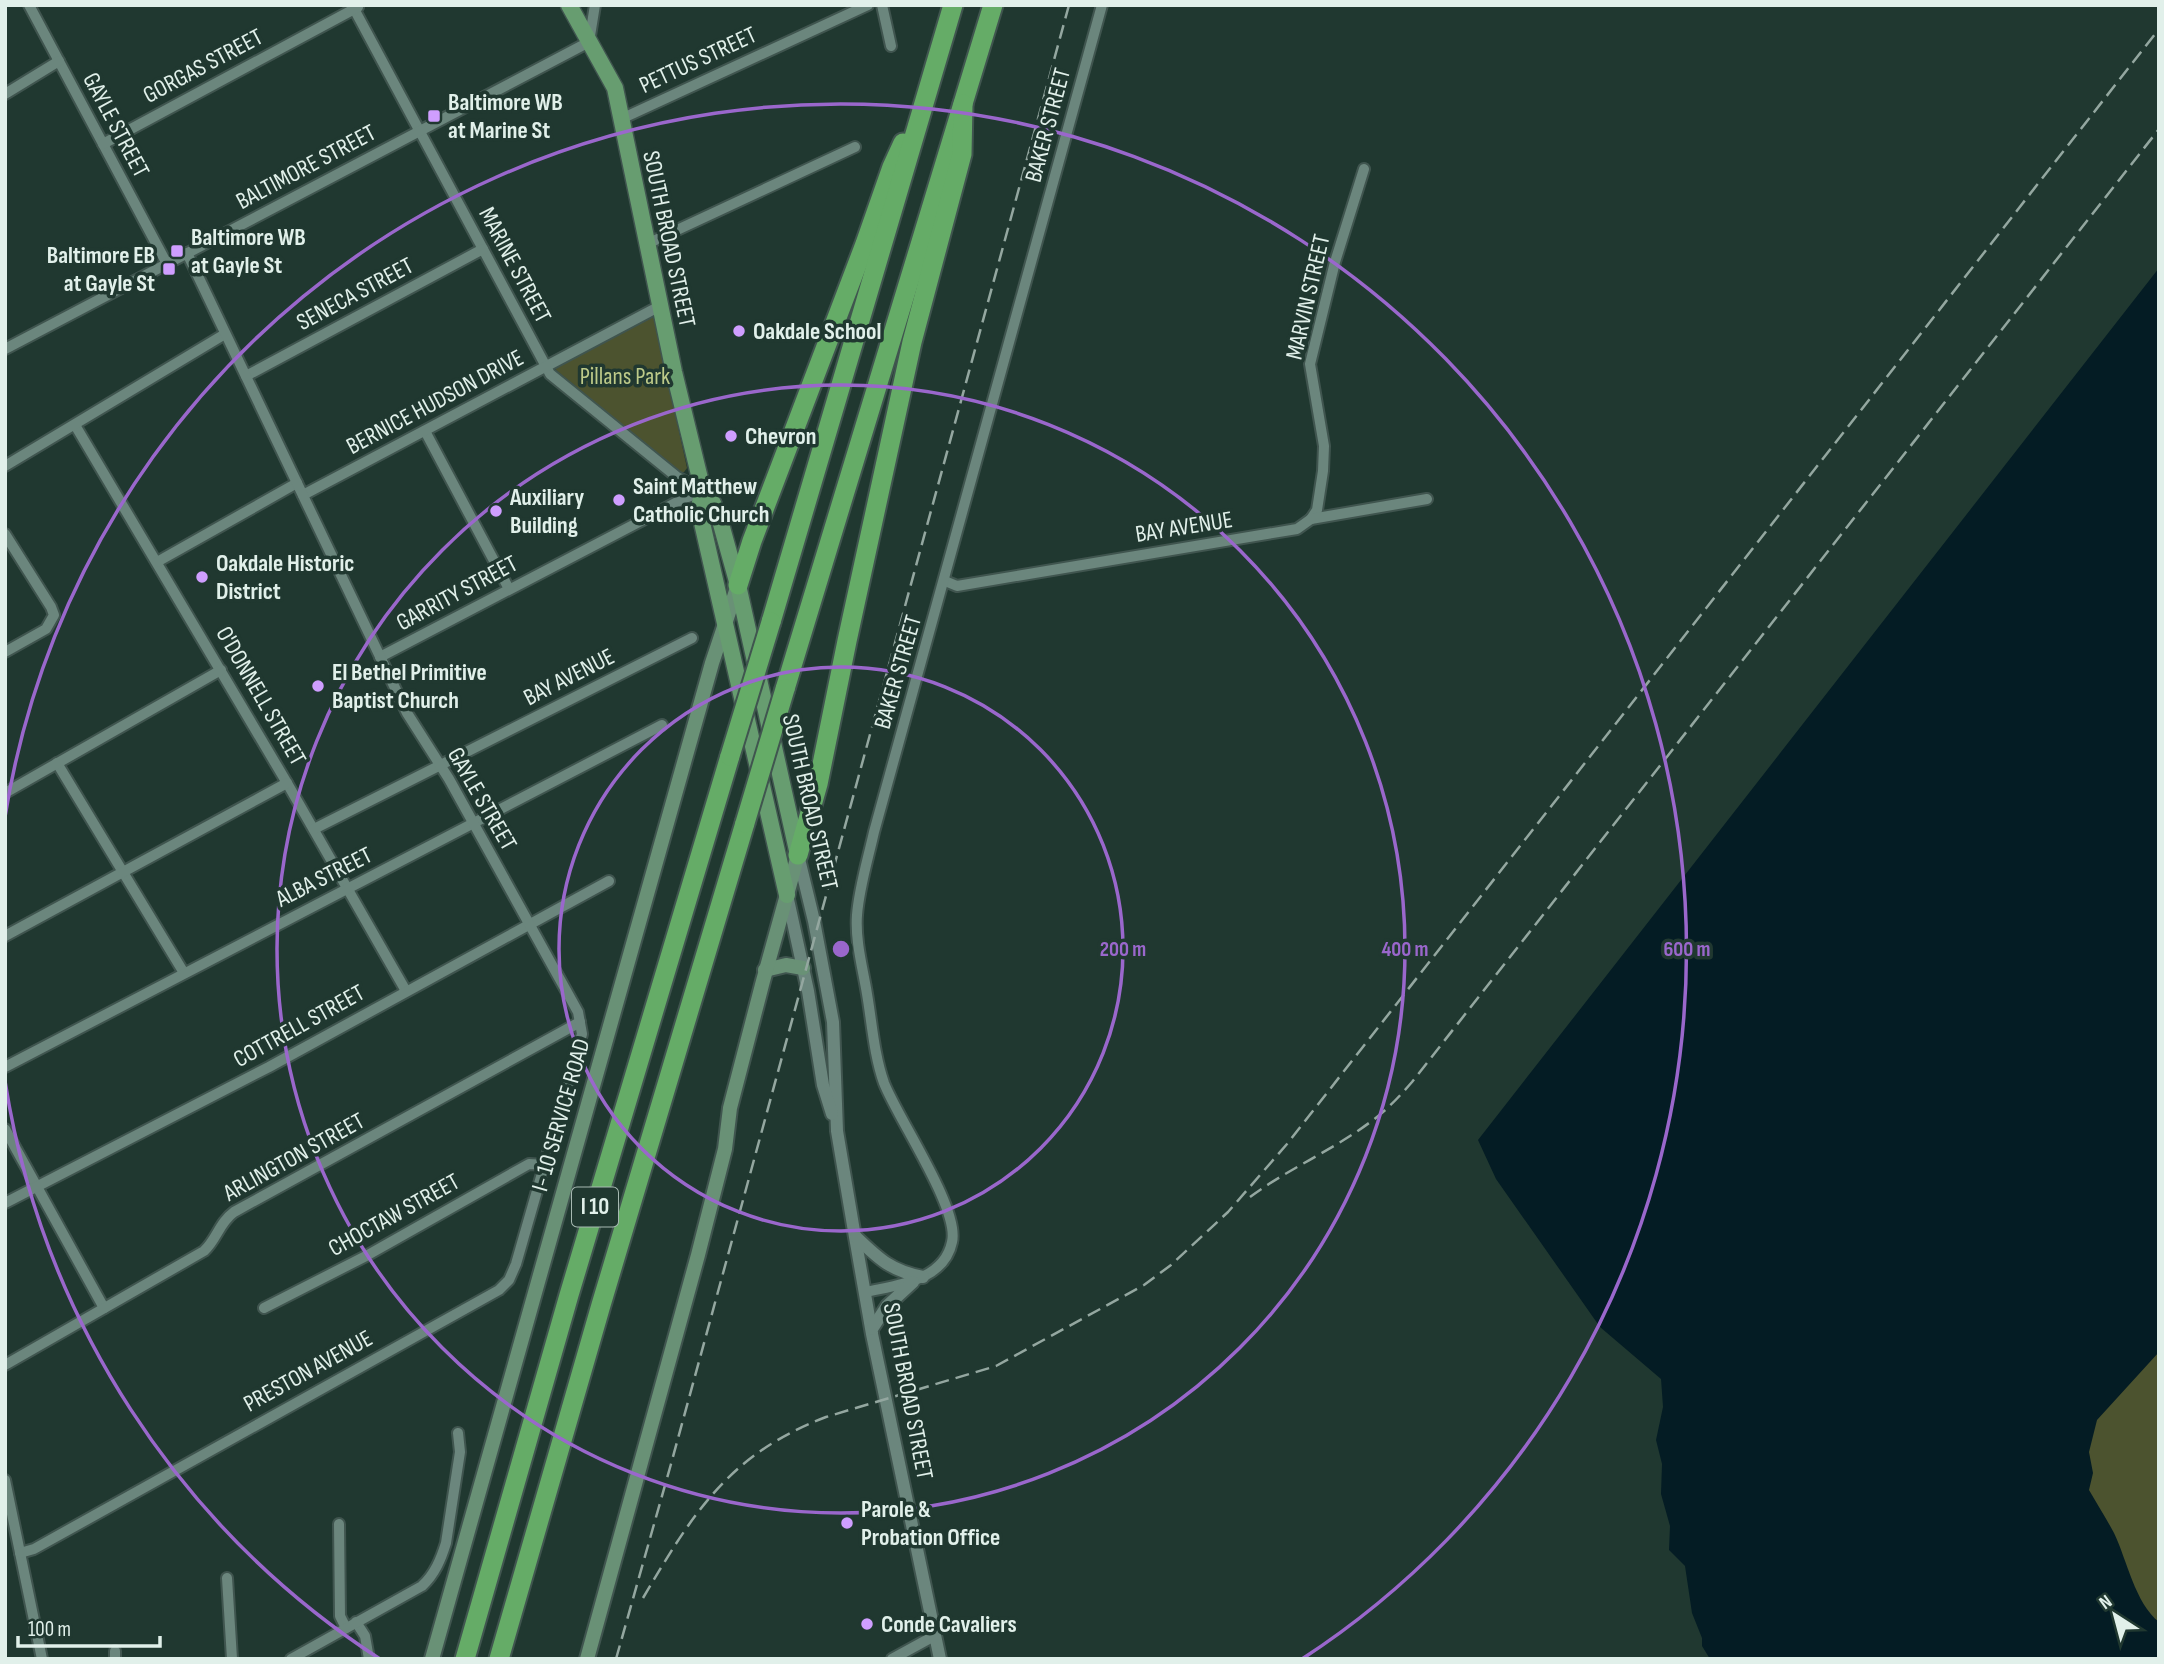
<svg xmlns="http://www.w3.org/2000/svg" width="2164" height="1664" viewBox="0 0 2164 1664" font-family="'Sofia Sans Condensed',sans-serif">
<style>
.green{fill:#4c532f}
.water{fill:#041c24}
.lines{fill:none;stroke-linecap:round;stroke-linejoin:round}
.minor-casing{stroke:#40554f;stroke-width:14}
.tertiary-casing{stroke:#40554f;stroke-width:16}
.secondary-casing{stroke:#40554f;stroke-width:18}
.primary-casing{stroke:#40554f;stroke-width:19}
.motorway-casing{stroke:#40554f;stroke-width:23}
.minor{stroke:#6b867d;stroke-width:10}
.tertiary{stroke:#6b867d;stroke-width:12}
.secondary{stroke:#699176;stroke-width:14}
.primary{stroke:#679d70;stroke-width:16}
.motorway{stroke:#65ac67;stroke-width:19}
.rail{stroke:#94a7a0;stroke-width:2.5;stroke-dasharray:14 7;stroke-linecap:butt}
.motorway-bridge-casing{stroke:#40554f;stroke-width:23;stroke-linecap:butt}
.motorway-bridge{stroke:#65ac67;stroke-width:19}
.ring{fill:none;stroke:#9a67cc;stroke-width:3.5}
.poi-dot{fill:#cf9eff;stroke:#203830;stroke-width:2.5}
.labels{text-anchor:middle;dominant-baseline:central;stroke-width:7;stroke-linejoin:round;paint-order:stroke}
.shield{fill:#203830;stroke:#a7b9b2;stroke-width:2}
.shield-label{font-size:23px;font-weight:bold;fill:#e1f0ea}
.street-label{font-size:24px;fill:#e1f0ea;stroke:#203830}
.poi-label{font-size:24px;font-weight:bold;fill:#e1f0ea;stroke:#203830;text-anchor:start}
.park-label{font-size:24px;fill:#bdca89;stroke:#203830}
.centre{fill:#9a67cc;stroke:#203830;stroke-width:3.5}
.ring-label{font-size:21px;text-anchor:middle;font-weight:bold;fill:#9a67cc;stroke:#203830;stroke-width:7;stroke-linejoin:round;paint-order:stroke}
</style>
<rect width="100%" height="100%" fill="#203830"/>
<g class="green">
<path d="M651 317H654L687 468 684 472H679L556 370V367Z"/>
<path d="M2159 1208V1659L1998 1478Z"/>
</g>
<path class="water" d="M2159 268V1352L2097 1420 2089 1452 2093 1473 2089 1490C2097 1504 2106 1518 2114 1533 2127 1560 2135 1603 2159 1622V1659H1710L1702 1646V1638L1692 1613 1685 1566 1669 1550 1670 1526 1661 1494 1662 1464 1656 1440 1663 1407 1661 1379 1600 1327 1496 1179 1478 1140Z"/>
<g class="lines">
<defs>
<g id="minor">
<path d="M29 5 167 264"/>
<path d="M352 5 550 374 677 477 703 491"/>
<path d="M882 5 891 46"/>
<path d="M5 94 59 61"/>
<path d="M621 119 868 5"/>
<path d="M103 144 358 7"/>
<path d="M647 244 855 147"/>
<path d="M5 349 589 42 595 5"/>
<path d="M246 376 483 249"/>
<path d="M75 425 287 783 406 991"/>
<path d="M425 431 509 589"/>
<path d="M5 466 225 334"/>
<path d="M303 495 660 306"/>
<path d="M1311 519 1317 510 1323 471 1324 446 1310 364 1335 262 1364 169"/>
<path d="M5 534 51 607 54 615 46 629 5 652"/>
<path d="M157 562 297 483"/>
<path d="M945 581 957 586 1297 529 1311 519 1427 499"/>
<path d="M380 657 685 498 703 491"/>
<path d="M57 763 184 973"/>
<path d="M5 793 221 670"/>
<path d="M314 829 692 638"/>
<path d="M5 936 287 783"/>
<path d="M5 1067 662 725"/>
<path d="M5 1129 104 1308"/>
<path d="M5 1203 269 1067 609 881"/>
<path d="M866 1292C897 1285 944 1281 952 1242 960 1209 898 1119 884 1083 874 1055 872 1023 867 994 863 969 855 941 857 915 859 888 868 859 874 832L1102 5"/>
<path d="M264 1308 366 1256 529 1164 545 1165"/>
<path d="M5 1365 204 1251C217 1239 219 1223 234 1212L580 1022"/>
<path d="M5 1480 42 1659"/>
<path d="M339 1524 340 1616 346 1628"/>
<path d="M20 1553 34 1549 499 1290 509 1280 516 1264 582 1034 578 1012 449 779 407 713 187 253"/>
<path d="M227 1578 232 1659"/>
<path d="M356 1622 365 1636 369 1659"/>
<path d="M115 1651V1659"/>
<path d="M291 1659 422 1586C435 1574 441 1559 446 1543L460 1452 458 1433"/>
<path d="M892 1659 934 1636"/>
</g>
<g id="tertiary">
<path d="M798 855 814 921 833 1022 837 1131 855 1237 872 1334 940 1659"/>
<path d="M787 895 808 991 823 1085 832 1114"/>
<path d="M856 1237C879 1259 891 1271 923 1277"/>
<path d="M872 1329 887 1306 913 1282"/>
</g>
<g id="secondary">
<path d="M765 970 786 965 803 968"/>
<path d="M432 1659 712 663 738 585"/>
<path d="M587 1659 698 1255 725 1149 730 1108 763 981 798 855"/>
</g>
<g id="primary">
<path d="M569 5 615 88 674 372 703 491 713 503 721 524 738 585 798 855"/>
<path d="M703 491 699 507 700 514 787 895"/>
</g>
<g id="motorway">
<path d="M738 585 752 541 865 244 892 167 903 143"/>
<path d="M771 622 953 5"/>
<path d="M785 689 993 5"/>
<path d="M798 855 818 784 847 641 912 342 962 154 963 104"/>
<path d="M465 1659 569 1295 730 756"/>
<path d="M499 1659 601 1305 745 823"/>
</g>
</defs>
<use href="#minor" class="minor-casing"/>
<use href="#tertiary" class="tertiary-casing"/>
<use href="#secondary" class="secondary-casing"/>
<use href="#primary" class="primary-casing"/>
<use href="#motorway" class="motorway-casing"/>
<use href="#minor" class="minor"/>
<use href="#tertiary" class="tertiary"/>
<use href="#secondary" class="secondary"/>
<use href="#primary" class="primary"/>
<use href="#motorway" class="motorway"/>
<g class="rail">
<path d="M1250 1197C1288 1169 1331 1151 1369 1123 1386 1111 1399 1097 1412 1082L2159 129"/>
<path d="M643 1598C693 1513 729 1454 826 1417L996 1366 1144 1285 1171 1265 1228 1212 1287 1144 2159 29"/>
<path d="M616 1659 671 1464 1069 5"/>
</g>
<defs>
<g id="motorway-bridge">
<path d="M730 756 771 622"/>
<path d="M745 823 785 689"/>
</g>
</defs>
<use href="#motorway-bridge" class="motorway-bridge-casing"/>
<use href="#motorway-bridge" class="motorway-bridge"/>
</g>
<g class="ring">
<circle cx="841" cy="949" r="282"/>
<circle cx="841" cy="949" r="564"/>
<path d="M380 1659A846 846 0 0 1 5 1081M5 817A846 846 0 1 1 1302 1659"/>
</g>
<g class="poi-dot">
<rect x="427" y="109" width="14" height="14" rx="3.5"/>
<rect x="170" y="244" width="14" height="14" rx="3.5"/>
<rect x="162" y="262" width="14" height="14" rx="3.5"/>
<circle cx="739" cy="331" r="7"/>
<circle cx="731" cy="436" r="7"/>
<circle cx="619" cy="500" r="7"/>
<circle cx="496" cy="511" r="7"/>
<circle cx="202" cy="577" r="7"/>
<circle cx="318" cy="686" r="7"/>
<circle cx="847" cy="1523" r="7"/>
<circle cx="867" cy="1624" r="7"/>
</g>
<g class="labels">
<rect class="shield" x="572" y="1187.5" width="46" height="39" rx="5"/>
<g class="shield-label">
<text x="595" y="1207">I 10</text>
</g>
<g class="street-label">
<text transform="translate(698 60) rotate(-25)">PETTUS STREET</text>
<text transform="translate(203 66) rotate(-28)">GORGAS STREET</text>
<text transform="translate(116 125) rotate(62)">GAYLE STREET</text>
<text transform="translate(1048 125) rotate(-75)">BAKER STREET</text>
<text transform="translate(306 167) rotate(-28)">BALTIMORE STREET</text>
<text transform="translate(669 239) rotate(78)">SOUTH BROAD STREET</text>
<text transform="translate(515 265) rotate(62)">MARINE STREET</text>
<text transform="translate(355 294) rotate(-28)">SENECA STREET</text>
<text transform="translate(1308 297) rotate(-77)">MARVIN STREET</text>
<text transform="translate(435 402) rotate(-28)">BERNICE HUDSON DRIVE</text>
<text transform="translate(1184 527) rotate(-9)">BAY AVENUE</text>
<text transform="translate(457 593) rotate(-28)">GARRITY STREET</text>
<text transform="translate(898 672) rotate(-74)">BAKER STREET</text>
<text transform="translate(569 677) rotate(-27)">BAY AVENUE</text>
<text transform="translate(261 696) rotate(60)">O'DONNELL STREET</text>
<text transform="translate(482 799) rotate(60)">GAYLE STREET</text>
<text transform="translate(810 802) rotate(77)">SOUTH BROAD STREET</text>
<text transform="translate(324 877) rotate(-27)">ALBA STREET</text>
<text transform="translate(299 1026) rotate(-29)">COTTRELL STREET</text>
<text transform="translate(561 1115) rotate(-74)">I- 10 SERVICE ROAD</text>
<text transform="translate(294 1157) rotate(-29)">ARLINGTON STREET</text>
<text transform="translate(394 1215) rotate(-29)">CHOCTAW STREET</text>
<text transform="translate(308 1371) rotate(-29)">PRESTON AVENUE</text>
<text transform="translate(908 1391) rotate(79)">SOUTH BROAD STREET</text>
</g>
<g class="poi-label">
<text x="448" y="102">Baltimore WB<tspan x="448" dy="28">at Marine St</tspan></text>
<text x="191" y="237">Baltimore WB<tspan x="191" dy="28">at Gayle St</tspan></text>
<text x="155" y="255" text-anchor="end">Baltimore EB<tspan x="155" dy="28">at Gayle St</tspan></text>
<text x="753" y="331">Oakdale School</text>
<text x="745" y="436">Chevron</text>
<text x="633" y="486">Saint Matthew<tspan x="633" dy="28">Catholic Church</tspan></text>
<text x="510" y="497">Auxiliary<tspan x="510" dy="28">Building</tspan></text>
<text x="216" y="563">Oakdale Historic<tspan x="216" dy="28">District</tspan></text>
<text x="332" y="672">El Bethel Primitive<tspan x="332" dy="28">Baptist Church</tspan></text>
<text x="861" y="1509">Parole &amp;<tspan x="861" dy="28">Probation Office</tspan></text>
<text x="881" y="1624">Conde Cavaliers</text>
</g>
<g class="park-label">
<text x="625" y="376">Pillans Park</text>
</g>
</g>
<circle cx="841" cy="949" r="10" class="centre"/>
<g class="ring-label">
<text x="1123" y="956">200 m</text>
<text x="1405" y="956">400 m</text>
<text x="1687" y="956">600 m</text>
</g>
<rect width="2164" height="1664" fill="none" stroke="#e1f0ea" stroke-width="14"/>
<g transform="translate(2115 1615) rotate(324)" stroke="#203830" stroke-width="5" paint-order="stroke">
<path d="M0-5L12 26L0 18L-12 26Z" fill="#e1f0ea"/>
<text y="-10" font-size="19" font-weight="bold" text-anchor="middle" fill="#e1f0ea">N</text>
</g>
<path d="M18 1636v10h142v-10" fill="none" stroke="#e1f0ea" stroke-width="3.5"/>
<text x="28" y="1636" font-size="21" fill="#e1f0ea" stroke="#203830" stroke-width="5" paint-order="stroke">100 m</text>
</svg>
